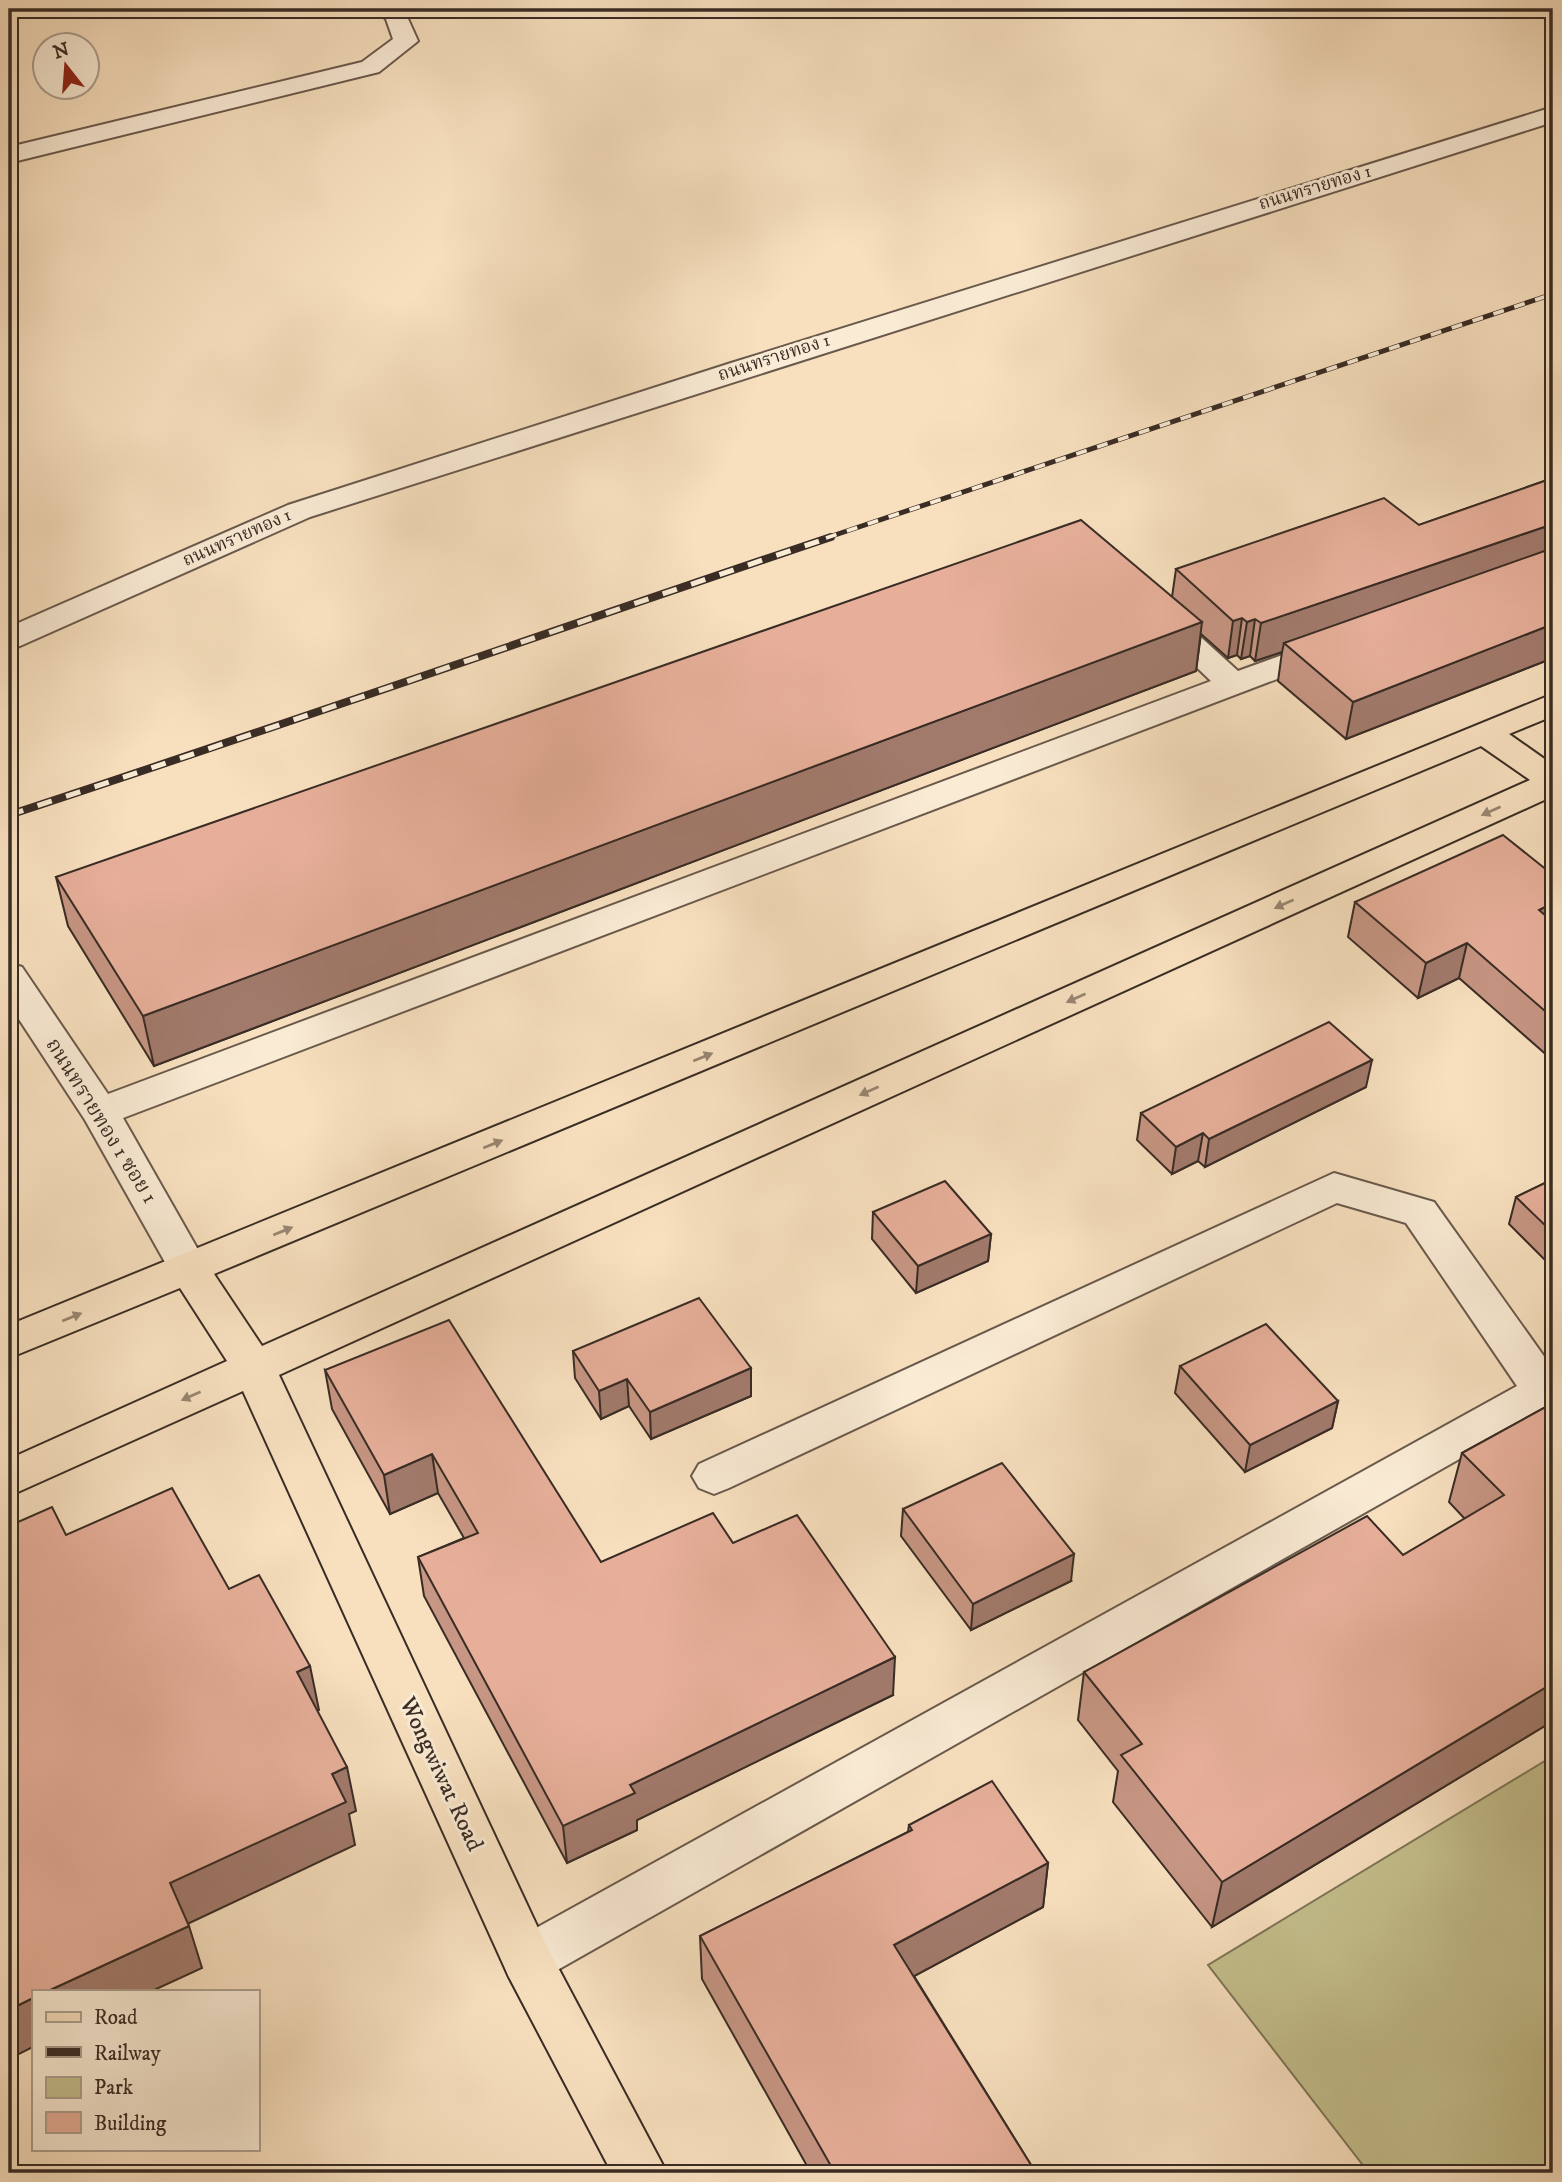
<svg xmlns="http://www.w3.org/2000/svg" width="1562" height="2182" viewBox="0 0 1562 2182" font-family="'IM FELL DW Pica','Noto Serif Thai',serif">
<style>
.green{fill:#c4c08d;stroke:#7e7659;stroke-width:2}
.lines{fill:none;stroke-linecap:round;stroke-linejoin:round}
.minor-casing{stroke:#69594c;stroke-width:4}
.major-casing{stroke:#392c25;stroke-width:4}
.minor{fill:#faebd5;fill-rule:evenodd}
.major{fill:#f8e0bf;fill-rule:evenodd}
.rail-far1-casing{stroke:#392c25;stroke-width:5}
.rail-casing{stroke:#392c25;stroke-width:8}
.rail-far1{stroke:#faebd5;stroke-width:3.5;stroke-dasharray:11;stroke-linecap:butt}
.rail{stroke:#faebd5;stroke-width:5;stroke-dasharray:15;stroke-linecap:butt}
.wall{fill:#c79684;stroke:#392c25;stroke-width:2}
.shaded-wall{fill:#a27a6c;stroke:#392c25;stroke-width:2}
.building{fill:#e7af9a;stroke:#392c25;stroke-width:2}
.oneway{fill:#988672}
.labels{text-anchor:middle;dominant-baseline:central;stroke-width:6;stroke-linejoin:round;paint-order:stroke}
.far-street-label{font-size:18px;fill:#392c25;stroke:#faebd5}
.street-label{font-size:21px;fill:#392c25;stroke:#faebd5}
.near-street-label{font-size:24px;fill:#392c25;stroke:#faebd5}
</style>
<rect width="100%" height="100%" fill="#f8e0bf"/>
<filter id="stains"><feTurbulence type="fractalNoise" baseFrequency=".00286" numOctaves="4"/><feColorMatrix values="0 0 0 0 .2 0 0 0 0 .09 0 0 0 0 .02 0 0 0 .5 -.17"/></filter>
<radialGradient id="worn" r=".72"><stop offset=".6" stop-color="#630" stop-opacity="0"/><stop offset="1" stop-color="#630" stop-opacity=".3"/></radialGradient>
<path class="green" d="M1553 1756V2173H1369L1208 1965Z"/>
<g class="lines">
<defs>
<g id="minor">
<path d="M375 9 404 10 418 41 379 72 9 163V147L362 62 393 39 386 19Z"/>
<path d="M1553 107V122L310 517 20 646 9 649V627L288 505 731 363Z"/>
<path d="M1160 607 1171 610 1238 671 1329 638 1340 641 1345 648 1340 655 123 1118 209 1269 203 1280 189 1284 175 1280 85 1120 9 1004V963L22 967 108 1094 1211 681 1144 617 1149 610Z"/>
<path d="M1334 1173 1434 1202 1553 1369V1406L545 1977 527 1983 509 1977 502 1960 509 1943 1517 1386 1406 1223 1337 1203 729 1488 714 1494 699 1488 692 1476 699 1464Z"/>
</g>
<path id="major" d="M1553 694V716L1509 734 1553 765V796L279 1375 545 1943 667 2173H612L509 1977 243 1391 9 1496V1459L227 1361 180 1288 9 1358V1325ZM1481 746 1530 780 262 1346 214 1274Z"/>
</defs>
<use href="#minor" class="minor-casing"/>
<use href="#major" class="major-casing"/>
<use href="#minor" class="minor"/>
<use href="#major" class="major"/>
<defs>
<path id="rail-far1" d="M826 538 1553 294"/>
<path id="rail" d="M9 815C284 725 557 629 831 537"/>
</defs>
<use href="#rail-far1" class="rail-far1-casing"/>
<use href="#rail" class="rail-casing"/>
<use href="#rail-far1" class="rail-far1"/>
<use href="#rail" class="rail"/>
</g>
<g class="wall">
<path d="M1553 478V658L1346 739 1278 681 1282 652 1255 661 1250 656 1241 659 1237 655 1228 658 1201 634 1196 671 154 1066 68 926 56 877 1172 597 1176 569 1419 525Z"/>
<path d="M1553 875V1055L1549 1057 1459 978 1418 998 1348 937 1355 902Z"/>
<path d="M1366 1087 1205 1167 1198 1161 1172 1174 1137 1140 1141 1113Z"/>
<path d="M1553 1179V1257L1546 1261 1509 1224 1516 1197Z"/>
<path d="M873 1212 991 1234 988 1261 916 1293 872 1239Z"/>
<path d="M573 1351 751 1368V1396L651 1439 629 1406 601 1419 575 1378Z"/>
<path d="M1180 1366 1338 1401 1332 1428 1245 1472 1175 1393Z"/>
<path d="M325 1370 601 1562 733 1543 893 1695 637 1820V1830L567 1863 424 1596 418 1557 464 1538 438 1493 390 1514 332 1409Z"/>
<path d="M1553 1403V1721L1212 1927 1113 1802 1118 1771 1078 1720 1084 1672 1403 1555 1465 1519 1449 1502 1462 1453Z"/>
<path d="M903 1509 1071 1581 971 1630 901 1536Z"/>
<path d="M909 1825 1048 1863 1043 1907 914 1976 1036 2173H811L702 1979 700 1936 908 1832Z"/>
</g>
<g class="shaded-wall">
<path d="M1553 524V558L1284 643 1282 652 1255 661 1261 623Z"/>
<path d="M1242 618 1237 655 1228 658 1233 621Z"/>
<path d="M1255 619 1250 656 1241 659 1247 622Z"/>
<path d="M1202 622 1196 671 154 1066 143 1016Z"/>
<path d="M1553 624V658L1346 739 1353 702Z"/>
<path d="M1553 903V934L1539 910Z"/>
<path d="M1467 943 1459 978 1418 998 1426 963Z"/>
<path d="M1553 1042V1055L1549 1057Z"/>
<path d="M1372 1060 1366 1087 1205 1167 1209 1139Z"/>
<path d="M1203 1133 1198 1161 1172 1174 1176 1147Z"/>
<path d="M991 1234 988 1261 916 1293 918 1266Z"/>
<path d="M1553 1235V1257L1546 1261Z"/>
<path d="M751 1368V1396L651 1439 650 1412Z"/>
<path d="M627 1379 629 1406 601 1419 599 1391Z"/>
<path d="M1338 1401 1332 1428 1245 1472 1250 1445Z"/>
<path d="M432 1454 438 1493 390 1514 384 1475Z"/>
<path d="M1074 1554 1071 1581 971 1630 973 1604Z"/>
<path d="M895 1657 893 1695 637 1820V1830L567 1863 563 1826 630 1785Z"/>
<path d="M310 1666 319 1710 306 1716 297 1672Z"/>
<path d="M1553 1683V1721L1212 1927 1222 1882Z"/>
<path d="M347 1767 356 1811 349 1814 355 1845 183 1926 170 1883 332 1774Z"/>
<path d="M1048 1863 1043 1907 892 1988 894 1945Z"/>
<path d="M189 1926 202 1968 152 1991H48Z"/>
<path d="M33 1998V2047L9 2059V2010Z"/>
</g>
<g class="building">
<path d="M1553 478V524L1261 623 1255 619 1247 622 1242 618 1233 621 1176 569 1384 498 1419 525Z"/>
<path d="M1081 520 1202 622 143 1016 56 877Z"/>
<path d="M1553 548V624L1353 702 1284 643Z"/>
<path d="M1503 835 1553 875V903L1539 910 1553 922V1018L1467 943 1426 963 1355 902Z"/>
<path d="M1329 1022 1372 1060 1209 1139 1203 1133 1176 1147 1141 1113Z"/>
<path d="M1553 1179V1233L1516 1197Z"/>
<path d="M945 1181 991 1234 918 1266 873 1212Z"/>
<path d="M699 1298 751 1368 650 1412 627 1379 599 1391 573 1351Z"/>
<path d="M449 1320 601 1562 713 1513 733 1543 797 1515 895 1657 630 1785 635 1793 563 1826 418 1557 478 1533 432 1454 384 1475 325 1370Z"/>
<path d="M1266 1324 1338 1401 1250 1445 1180 1366Z"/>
<path d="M1553 1403V1683L1222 1882 1121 1755 1142 1744 1084 1672 1367 1516 1403 1555 1504 1495 1462 1453Z"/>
<path d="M1002 1463 1074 1554 973 1604 903 1509Z"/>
<path d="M172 1488 229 1589 259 1575 310 1666 297 1672 347 1767 332 1774 346 1802 170 1883 189 1926 48 1991H33V1998L9 2010V1526L52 1507 66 1535Z"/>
<path d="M992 1781 1048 1863 894 1945 1036 2173H835L700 1936 912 1830 909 1825Z"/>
</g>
<defs><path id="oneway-solid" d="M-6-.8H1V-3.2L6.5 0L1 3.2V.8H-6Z" transform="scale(1.75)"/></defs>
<g class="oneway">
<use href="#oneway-solid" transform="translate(1491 811) rotate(156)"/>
<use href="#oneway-solid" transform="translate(1284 904) rotate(156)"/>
<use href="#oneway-solid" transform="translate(1076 998) rotate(156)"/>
<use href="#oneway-solid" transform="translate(703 1057) rotate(-22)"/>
<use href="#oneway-solid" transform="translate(869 1091) rotate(156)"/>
<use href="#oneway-solid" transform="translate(493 1144) rotate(-22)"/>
<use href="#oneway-solid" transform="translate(283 1231) rotate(-22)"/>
<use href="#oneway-solid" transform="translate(72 1317) rotate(-22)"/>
<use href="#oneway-solid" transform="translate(191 1396) rotate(156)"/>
</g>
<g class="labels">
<g class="far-street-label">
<text transform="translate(1315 188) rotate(-17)">ถนนทรายทอง 1</text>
<text transform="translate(774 358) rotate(-18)">ถนนทรายทอง 1</text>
<text transform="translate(237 538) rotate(-24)">ถนนทรายทอง 1</text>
</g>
<g class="street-label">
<text transform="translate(101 1121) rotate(58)">ถนนทรายทอง 1 ซอย 1</text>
</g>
<g class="near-street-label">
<text transform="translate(441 1774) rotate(65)">Wongwiwat Road</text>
</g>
</g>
<rect width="1562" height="2182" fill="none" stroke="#f8e0bf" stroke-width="35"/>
<rect x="10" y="10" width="1541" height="2161" fill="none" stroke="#392c25" stroke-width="3.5"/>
<rect x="18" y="18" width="1527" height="2147" fill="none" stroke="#392c25" stroke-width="2"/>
<rect x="32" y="1990" width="228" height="161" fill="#faebd5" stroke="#ad9f8f" stroke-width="2"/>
<rect x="46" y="2012" width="35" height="10" fill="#f8e0bf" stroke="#ad9f8f" stroke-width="2"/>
<text x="94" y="2024" font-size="21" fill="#392c25">Road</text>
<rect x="46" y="2047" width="35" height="10" fill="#392c25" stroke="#ad9f8f" stroke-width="2"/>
<text x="94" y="2060" font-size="21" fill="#392c25">Railway</text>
<rect x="46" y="2077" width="35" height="21" fill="#c4c08d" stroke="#ad9f8f" stroke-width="2"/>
<text x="94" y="2094" font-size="21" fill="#392c25">Park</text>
<rect x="46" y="2112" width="35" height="21" fill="#e7af9a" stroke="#ad9f8f" stroke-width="2"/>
<text x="94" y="2130" font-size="21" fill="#392c25">Building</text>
<g transform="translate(66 66) rotate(343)"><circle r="33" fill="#faebd5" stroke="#ad9f8f" stroke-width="2"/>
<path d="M0-5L12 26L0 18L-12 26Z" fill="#8f2418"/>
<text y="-10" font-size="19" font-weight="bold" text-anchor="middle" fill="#392c25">N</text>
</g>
<rect width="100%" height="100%" filter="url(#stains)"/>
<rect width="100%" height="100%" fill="url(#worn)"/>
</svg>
